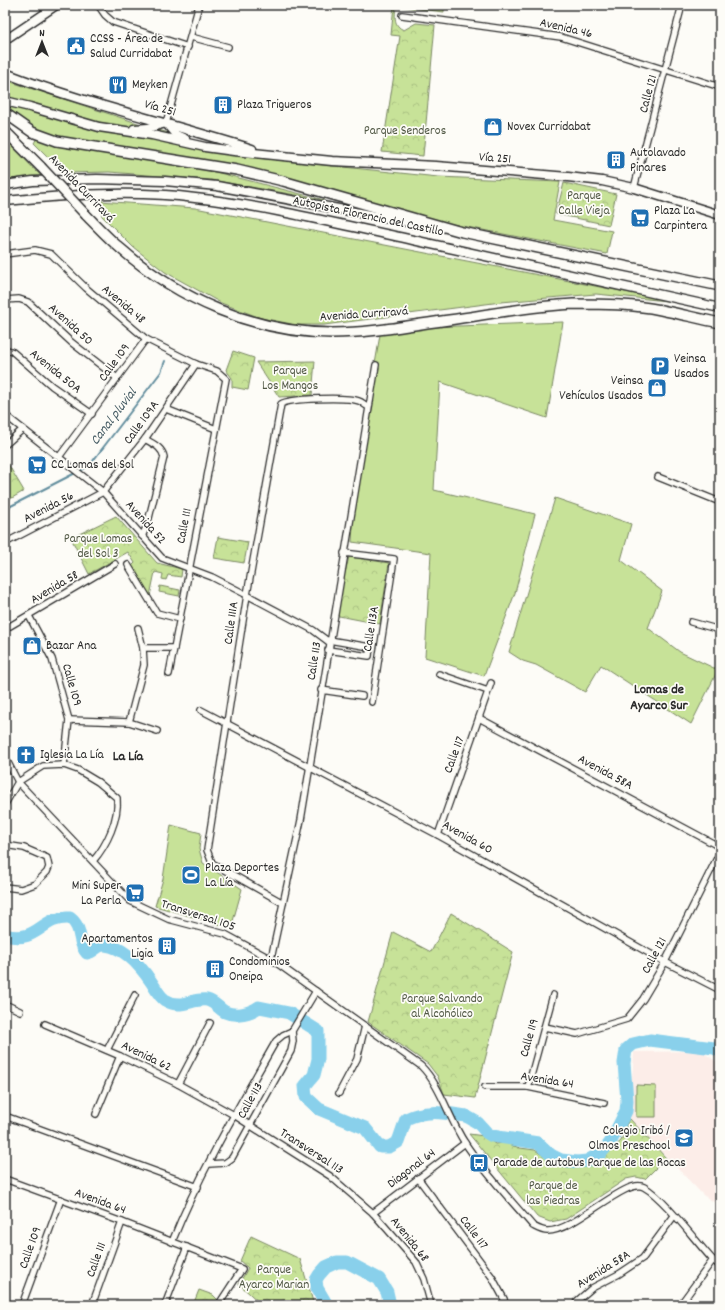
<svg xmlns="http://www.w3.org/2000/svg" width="725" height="1310" viewBox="0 0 725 1310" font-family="Dekko,sans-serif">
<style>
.built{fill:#fcede8}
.green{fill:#c7e298;stroke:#798662}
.forest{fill:url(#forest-crowns);stroke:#798662}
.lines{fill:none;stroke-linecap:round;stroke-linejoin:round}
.stream{stroke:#638e9e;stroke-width:2}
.river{stroke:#89d0eb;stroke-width:13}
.minor-casing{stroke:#2b2b2b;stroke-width:8}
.tertiary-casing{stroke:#2b2b2b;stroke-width:10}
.secondary-casing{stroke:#2b2b2b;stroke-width:11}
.trunk-casing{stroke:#2b2b2b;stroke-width:12}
.minor{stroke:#fdfcf7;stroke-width:5.5}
.tertiary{stroke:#fdfcf7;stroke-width:7}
.secondary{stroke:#fdfcf7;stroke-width:8}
.trunk{stroke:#fdfcf7;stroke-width:9}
.trunk-bridge-casing{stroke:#2b2b2b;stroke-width:12;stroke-linecap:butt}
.trunk-bridge{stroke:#fdfcf7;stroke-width:9}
.labels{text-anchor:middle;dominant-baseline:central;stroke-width:3.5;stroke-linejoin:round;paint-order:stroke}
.street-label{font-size:13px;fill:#2b2b2b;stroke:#fdfcf7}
.poi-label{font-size:13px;fill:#2b2b2b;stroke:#fdfcf7;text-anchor:start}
.park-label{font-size:13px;fill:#525946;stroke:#fdfcf7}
.water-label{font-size:14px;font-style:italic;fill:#475d65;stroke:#fdfcf7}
.neighbourhood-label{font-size:14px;font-weight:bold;fill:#2b2b2b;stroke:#fdfcf7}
</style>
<defs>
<pattern id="forest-crowns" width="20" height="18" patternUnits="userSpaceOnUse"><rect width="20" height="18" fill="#c7e298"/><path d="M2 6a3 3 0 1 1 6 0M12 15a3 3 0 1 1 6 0" fill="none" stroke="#abc283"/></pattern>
</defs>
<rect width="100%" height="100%" fill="#fdfcf7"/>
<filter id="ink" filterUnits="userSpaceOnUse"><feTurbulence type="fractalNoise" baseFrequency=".025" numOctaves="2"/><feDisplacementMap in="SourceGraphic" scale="8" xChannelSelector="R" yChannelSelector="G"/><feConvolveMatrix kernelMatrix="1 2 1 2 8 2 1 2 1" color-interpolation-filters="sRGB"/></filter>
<g filter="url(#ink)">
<path class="built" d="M701 1051 720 1064V1206L703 1195 629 1118 634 1052Z"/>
<g class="green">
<path d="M5 80 202 144 258 158 438 177 560 182 553 220 612 231 607 254 441 222 264 172 64 139 38 131 5 109Z"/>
<path d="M37 138 204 169 324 200 211 180 109 172 64 173 34 143Z"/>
<path d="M5 140 9 143 42 177 5 179Z"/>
<path d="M100 201 195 208 677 302 596 294 501 302 324 325H297L261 318 221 303 165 272 133 247 102 216Z"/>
<path d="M563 322 547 418 440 382 434 490 535 514 515 593 484 676 425 657 431 553 352 542 356 475 381 329Z"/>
<path d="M555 498 631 524 621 560 662 591 648 628 680 652 718 670 691 724 601 665 585 692 536 665 523 661 509 652Z"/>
<path d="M171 825 201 833 199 849 203 863 242 889 231 928 155 906 163 879Z"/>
<path d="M636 1085 656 1086V1117H636Z"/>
</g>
<g class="forest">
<path d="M394 5H444V12L396 6C395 16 393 26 404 30L416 23 435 25 423 156 382 152 400 36 391 35Z"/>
<path d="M564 183 616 194 609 225 556 214Z"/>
<path d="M233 351 254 358 248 390 232 387V378L226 370Z"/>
<path d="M315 361 312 395 279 397 256 362Z"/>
<path d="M5 459 24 491 5 502Z"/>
<path d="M116 516 157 563 182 569 181 577 168 575 166 580 162 579 163 574 155 572 150 596 132 566 135 563 128 552 89 574 71 538Z"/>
<path d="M218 537 248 542 244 563 214 558Z"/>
<path d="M349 557 389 563 380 624 334 615Z"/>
<path d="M160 586 180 590 179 596 159 592Z"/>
<path d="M451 913 513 952 475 1098 444 1094 438 1077 428 1064 368 1022 393 932 431 952Z"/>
<path d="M629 1118 666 1158 645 1179 636 1177 626 1179 566 1219 550 1222 537 1217 469 1134 484 1136 495 1144 505 1143 520 1148 535 1150 548 1159 563 1167H581L605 1155 621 1141Z"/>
<path d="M251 1236 300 1259 314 1305H262L239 1284 248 1268 240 1261Z"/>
<path d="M199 1290 213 1295 223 1305H193Z"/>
</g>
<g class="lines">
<path class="stream" d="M5 509 89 466 161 372 165 361"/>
<g class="river">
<path d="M5 935C39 944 40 916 70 918 84 929 76 941 87 953 95 952 97 944 105 945 125 947 142 968 152 983 156 989 159 996 165 1000 181 1010 192 998 207 1000 215 1002 218 1008 225 1012 236 1017 251 1013 259 1007L289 1013 318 1031V1059L314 1075 305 1086 306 1097 319 1109 365 1128 380 1147H389L398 1142 406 1119C425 1109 445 1113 466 1116L458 1115"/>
<path d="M466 1116 478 1123 487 1133 492 1136 538 1143 551 1155 561 1160 577 1162 587 1161 601 1153 610 1143 626 1111 627 1101 624 1063 626 1050 633 1044 650 1040 714 1048 720 1051"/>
<path d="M327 1305 317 1288 316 1280 319 1275 326 1267 337 1262H347L379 1279 387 1292 390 1305"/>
</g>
<defs>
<g id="minor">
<path d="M98 5 105 15 113 22 188 47"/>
<path d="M402 15 561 37 720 87"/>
<path d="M191 37 228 47"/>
<path d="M166 123 199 5"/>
<path d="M634 188 682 5"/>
<path d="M5 254 35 250 51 254 86 288 146 339 196 364 217 371 226 379 169 674"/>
<path d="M5 300 19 299 28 302 71 342 117 378"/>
<path d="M5 349 13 352 52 386 92 414"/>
<path d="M166 409 216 429"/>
<path d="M5 415 103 492 162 558 212 577 247 595 313 630 329 642"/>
<path d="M5 445 23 429"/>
<path d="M59 457 146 339"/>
<path d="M658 477 720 502"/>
<path d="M142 536 147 526 164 457C162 447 153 444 145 439"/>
<path d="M5 543 103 492 145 439 196 364"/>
<path d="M344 553 394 559 372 702"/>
<path d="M128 565 157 613 180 619"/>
<path d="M29 616 52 659 69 720 64 765"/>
<path d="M691 622 720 630"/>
<path d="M5 629 115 564"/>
<path d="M143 648H174"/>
<path d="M328 650 369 656 370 647 329 640"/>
<path d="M439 674 488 691"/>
<path d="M321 690 362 696"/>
<path d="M201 710 438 835 665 962 720 990"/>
<path d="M479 718 720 847"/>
<path d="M69 720 129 722 157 731"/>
<path d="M129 722 144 665 143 648 138 628"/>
<path d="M5 757 18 782 130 901 168 919 225 934 271 959 421 1066C441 1086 449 1119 465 1143 484 1172 510 1199 533 1226 537 1228 542 1231 547 1231 574 1232 626 1177 644 1187 664 1198 696 1242 713 1260L720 1266"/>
<path d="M5 804 18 782 43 766 64 765 78 770 98 782 117 798C119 819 107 845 93 861"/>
<path d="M438 835 491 683"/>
<path d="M5 845 24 848 47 858 49 867 47 872 35 884 21 889 5 887"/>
<path d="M283 903 212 863 207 850 247 595 281 404C290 398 348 397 359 401 362 402 365 405 367 406"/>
<path d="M271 959 301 820 376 365"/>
<path d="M5 1004 20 1011"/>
<path d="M45 1024 120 1056 178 1084 234 1115 330 1176 373 1213 416 1262 424 1279 431 1305"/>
<path d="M545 1027 577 1034 627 1019 643 999 665 962 720 852"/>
<path d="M107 1050 135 995"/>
<path d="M178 1084 210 1023"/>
<path d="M485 1087H528L604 1103"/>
<path d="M528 1087 553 995"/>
<path d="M339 1093 357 1059 365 1026"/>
<path d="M96 1114 120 1056"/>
<path d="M5 1116 198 1187"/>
<path d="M209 1164 225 1163 232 1158 291 1051 293 1041 292 1031 316 991"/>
<path d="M418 1178 492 1277 504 1299 505 1305"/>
<path d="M5 1179 122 1222 242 1269 221 1301"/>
<path d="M373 1213 465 1143"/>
<path d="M172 1242C200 1172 239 1106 276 1041L283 1035 292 1031"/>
<path d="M22 1305 61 1199"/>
<path d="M92 1305 122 1222"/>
<path d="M165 1305 187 1247"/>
<path d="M575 1305 577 1301 592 1288 619 1274 643 1258 674 1216"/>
<path d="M680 1305 713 1260"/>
</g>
<path id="tertiary" d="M5 40 57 5"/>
<g id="secondary">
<path d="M5 73C85 104 170 123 252 149"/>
<path d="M5 101 30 107 99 127 152 135 205 147 234 151 332 161 436 166 568 177 602 181 634 188 720 215"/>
<path d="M166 123 176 135 185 139"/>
<path d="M134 129 148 128 166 123"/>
<path d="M5 185 33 181 97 179 165 181 217 186 429 226"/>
<path d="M5 201C67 195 133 190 195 198 268 206 341 225 413 240 516 262 618 285 720 308"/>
</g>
<g id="trunk">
<path d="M5 113 32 132 57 141 237 170 283 181 462 232 720 286"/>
<path d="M5 131 41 167"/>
<path d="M86 215C97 226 108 238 120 248 178 299 255 333 332 333 371 333 411 325 449 320 491 314 531 306 573 304 603 304 632 304 661 310 681 314 700 319 720 323"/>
</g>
</defs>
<use href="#minor" class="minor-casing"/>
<use href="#tertiary" class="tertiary-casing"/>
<use href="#secondary" class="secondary-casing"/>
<use href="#trunk" class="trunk-casing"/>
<use href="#minor" class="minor"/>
<use href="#tertiary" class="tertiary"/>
<use href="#secondary" class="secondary"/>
<use href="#trunk" class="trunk"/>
<defs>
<path id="trunk-bridge" d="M41 167 86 215"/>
</defs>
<use href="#trunk-bridge" class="trunk-bridge-casing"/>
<use href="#trunk-bridge" class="trunk-bridge"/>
</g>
</g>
<defs>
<symbol id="civic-square" viewBox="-11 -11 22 22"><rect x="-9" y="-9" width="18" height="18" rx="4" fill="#1f6fb2" stroke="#fdfcf7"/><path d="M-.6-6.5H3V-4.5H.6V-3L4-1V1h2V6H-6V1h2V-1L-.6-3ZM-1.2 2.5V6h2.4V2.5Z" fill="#fff"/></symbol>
<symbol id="restaurant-square" viewBox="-11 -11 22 22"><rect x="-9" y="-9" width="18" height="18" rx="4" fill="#1f6fb2" stroke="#fdfcf7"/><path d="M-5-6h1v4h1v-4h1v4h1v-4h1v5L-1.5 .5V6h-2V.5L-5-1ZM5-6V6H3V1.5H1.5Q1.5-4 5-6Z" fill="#fff"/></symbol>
<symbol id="building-square" viewBox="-11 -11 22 22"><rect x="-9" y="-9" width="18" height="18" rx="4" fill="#1f6fb2" stroke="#fdfcf7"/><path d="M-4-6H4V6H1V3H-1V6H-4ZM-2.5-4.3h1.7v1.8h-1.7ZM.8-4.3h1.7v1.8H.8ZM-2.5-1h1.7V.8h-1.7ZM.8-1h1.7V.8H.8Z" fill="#fff"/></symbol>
<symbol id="shop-square" viewBox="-11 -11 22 22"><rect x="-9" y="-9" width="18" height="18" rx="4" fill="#1f6fb2" stroke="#fdfcf7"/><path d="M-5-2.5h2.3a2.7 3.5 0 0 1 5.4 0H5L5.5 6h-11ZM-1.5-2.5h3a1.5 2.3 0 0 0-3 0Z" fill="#fff"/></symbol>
<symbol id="supermarket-square" viewBox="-11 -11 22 22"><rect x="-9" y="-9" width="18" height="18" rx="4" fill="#1f6fb2" stroke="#fdfcf7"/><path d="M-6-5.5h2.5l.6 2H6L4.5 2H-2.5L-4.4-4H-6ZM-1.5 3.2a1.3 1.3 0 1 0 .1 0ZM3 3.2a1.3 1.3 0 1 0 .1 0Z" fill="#fff"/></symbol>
<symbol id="parking-square" viewBox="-11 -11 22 22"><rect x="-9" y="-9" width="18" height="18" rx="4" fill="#1f6fb2" stroke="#fdfcf7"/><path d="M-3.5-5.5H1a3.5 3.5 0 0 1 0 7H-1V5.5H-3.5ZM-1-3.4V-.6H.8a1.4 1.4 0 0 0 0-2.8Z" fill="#fff"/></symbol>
<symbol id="church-square" viewBox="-11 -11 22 22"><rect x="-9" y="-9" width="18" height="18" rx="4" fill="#1f6fb2" stroke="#fdfcf7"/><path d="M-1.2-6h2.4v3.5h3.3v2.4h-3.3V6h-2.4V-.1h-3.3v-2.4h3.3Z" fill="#fff"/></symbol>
<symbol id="stadium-square" viewBox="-11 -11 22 22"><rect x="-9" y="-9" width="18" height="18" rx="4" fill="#1f6fb2" stroke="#fdfcf7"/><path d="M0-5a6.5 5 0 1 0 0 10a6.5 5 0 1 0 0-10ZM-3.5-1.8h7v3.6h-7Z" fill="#fff"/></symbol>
<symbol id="school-square" viewBox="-11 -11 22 22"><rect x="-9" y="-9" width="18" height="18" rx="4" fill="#1f6fb2" stroke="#fdfcf7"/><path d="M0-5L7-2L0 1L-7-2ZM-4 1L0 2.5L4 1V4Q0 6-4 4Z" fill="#fff"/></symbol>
<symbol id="bus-square" viewBox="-11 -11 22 22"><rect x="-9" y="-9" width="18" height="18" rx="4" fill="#1f6fb2" stroke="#fdfcf7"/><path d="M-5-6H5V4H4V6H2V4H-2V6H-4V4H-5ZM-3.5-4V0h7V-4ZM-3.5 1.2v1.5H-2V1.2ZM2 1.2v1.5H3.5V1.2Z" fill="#fff"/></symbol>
</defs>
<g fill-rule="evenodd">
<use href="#civic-square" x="65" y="35" width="22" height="22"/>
<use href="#restaurant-square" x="107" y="74" width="22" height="22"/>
<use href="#building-square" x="212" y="94" width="22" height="22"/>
<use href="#shop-square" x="482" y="116" width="22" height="22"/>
<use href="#building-square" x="605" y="149" width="22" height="22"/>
<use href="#supermarket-square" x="629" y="207" width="22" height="22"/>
<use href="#parking-square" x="649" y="355" width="22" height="22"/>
<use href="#shop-square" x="646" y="377" width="22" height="22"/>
<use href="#supermarket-square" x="26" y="454" width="22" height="22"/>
<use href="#shop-square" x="21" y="635" width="22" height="22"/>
<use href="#church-square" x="15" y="744" width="22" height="22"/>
<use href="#stadium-square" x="180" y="864" width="22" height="22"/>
<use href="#supermarket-square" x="124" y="882" width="22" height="22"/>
<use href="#building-square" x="156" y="935" width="22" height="22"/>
<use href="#building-square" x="204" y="958" width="22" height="22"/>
<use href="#school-square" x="673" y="1127" width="22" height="22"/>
<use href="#bus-square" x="468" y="1152" width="22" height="22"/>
</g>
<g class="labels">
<g class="street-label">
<text transform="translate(566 29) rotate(13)">Avenida 46</text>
<text transform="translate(649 94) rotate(-75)">Calle 121</text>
<text transform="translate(160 109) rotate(16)">Vía 251</text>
<text transform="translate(495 159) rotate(4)">Vía 251</text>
<text transform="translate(81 189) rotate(46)">Avenida Curriravá</text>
<text transform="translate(368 217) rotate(12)">Autopista Florencio del Castillo</text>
<text transform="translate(123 305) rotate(40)">Avenida 48</text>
<text transform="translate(364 315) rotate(-4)">Avenida Curriravá</text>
<text transform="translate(70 325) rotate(42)">Avenida 50</text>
<text transform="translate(115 363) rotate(-54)">Calle 109</text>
<text transform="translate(55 372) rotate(39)">Avenida 50A</text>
<text transform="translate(142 423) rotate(-54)">Calle 109A</text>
<text transform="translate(49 508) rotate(-27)">Avenida 56</text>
<text transform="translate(145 523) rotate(48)">Avenida 52</text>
<text transform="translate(185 526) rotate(-79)">Calle 111</text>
<text transform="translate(55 588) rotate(-31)">Avenida 58</text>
<text transform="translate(232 623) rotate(-82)">Calle 111A</text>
<text transform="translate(372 629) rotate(-81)">Calle 113A</text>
<text transform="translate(315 661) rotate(-81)">Calle 113</text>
<text transform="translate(71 685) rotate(74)">Calle 109</text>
<text transform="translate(455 755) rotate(-70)">Calle 117</text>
<text transform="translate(605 773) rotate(28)">Avenida 58A</text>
<text transform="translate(467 838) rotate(29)">Avenida 60</text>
<text transform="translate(198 916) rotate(18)">Transversal 105</text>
<text transform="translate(655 956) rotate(-62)">Calle 121</text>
<text transform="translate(530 1038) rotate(-74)">Calle 119</text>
<text transform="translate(146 1057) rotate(26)">Avenida 62</text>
<text transform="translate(547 1081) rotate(9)">Avenida 64</text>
<text transform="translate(251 1101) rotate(-61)">Calle 113</text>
<text transform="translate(311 1152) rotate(33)">Transversal 113</text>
<text transform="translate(412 1169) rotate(-37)">Diagonal 64</text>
<text transform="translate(100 1202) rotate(20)">Avenida 64</text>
<text transform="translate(473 1233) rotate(53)">Calle 117</text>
<text transform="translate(409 1240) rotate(51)">Avenida 68</text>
<text transform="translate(31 1248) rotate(-70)">Calle 109</text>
<text transform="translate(97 1260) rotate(-70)">Calle 111</text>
<text transform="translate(604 1270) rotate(-32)">Avenida 58A</text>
</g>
<g class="poi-label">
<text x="90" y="39">CCSS - Área de<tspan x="90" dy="15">Salud Curridabat</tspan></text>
<text x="132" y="85">Meyken</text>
<text x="237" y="105">Plaza Trigueros</text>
<text x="507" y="127">Novex Curridabat</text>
<text x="630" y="153">Autolavado<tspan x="630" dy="15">Pinares</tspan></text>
<text x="654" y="211">Plaza La<tspan x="654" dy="15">Carpintera</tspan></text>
<text x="674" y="359">Veinsa<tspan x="674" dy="15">Usados</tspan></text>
<text x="643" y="381" text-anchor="end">Veinsa<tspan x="643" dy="15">Vehículos Usados</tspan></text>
<text x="51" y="465">CC Lomas del Sol</text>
<text x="46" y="646">Bazar Ana</text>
<text x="40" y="755">Iglesia La Lía</text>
<text x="205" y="868">Plaza Deportes<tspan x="205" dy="15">La Lía</tspan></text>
<text x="121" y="886" text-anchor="end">Mini Super<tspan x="121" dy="15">La Perla</tspan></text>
<text x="153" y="939" text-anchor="end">Apartamentos<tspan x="153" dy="15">Ligia</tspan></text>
<text x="229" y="962">Condominios<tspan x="229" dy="15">Oneipa</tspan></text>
<text x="670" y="1131" text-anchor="end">Colegio Iribó /<tspan x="670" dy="15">Olmos Preschool</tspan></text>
<text x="493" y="1163">Parade de autobus Parque de las Rocas</text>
</g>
<g class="park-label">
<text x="405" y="131">Parque Senderos</text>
<text x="584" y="196">Parque<tspan x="584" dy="15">Calle Vieja</tspan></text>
<text x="290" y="371">Parque<tspan x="290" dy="15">Los Mangos</tspan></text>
<text x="98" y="539">Parque Lomas<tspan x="98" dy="15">del Sol 3</tspan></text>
<text x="442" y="999">Parque Salvando<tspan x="442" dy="15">al Alcohólico</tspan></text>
<text x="553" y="1186">Parque de<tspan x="553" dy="15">las Piedras</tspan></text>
<text x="274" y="1270">Parque<tspan x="274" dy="15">Ayarco Marian</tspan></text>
</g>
<g class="water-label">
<text transform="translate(114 417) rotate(-53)">Canal pluvial</text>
</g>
<g class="neighbourhood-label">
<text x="659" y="690">Lomas de<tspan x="659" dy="16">Ayarco Sur</tspan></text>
<text x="128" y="757">La Lía</text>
</g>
</g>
<rect width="725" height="1310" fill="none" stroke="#fdfcf7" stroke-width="20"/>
<rect x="10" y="10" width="705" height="1290" fill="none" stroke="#2b2b2b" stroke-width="1.5" filter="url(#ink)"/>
<g transform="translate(42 42)" stroke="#fdfcf7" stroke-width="3" paint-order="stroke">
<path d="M0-3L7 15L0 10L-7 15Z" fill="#2b2b2b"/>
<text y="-6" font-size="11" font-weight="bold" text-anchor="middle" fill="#2b2b2b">N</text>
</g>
</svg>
